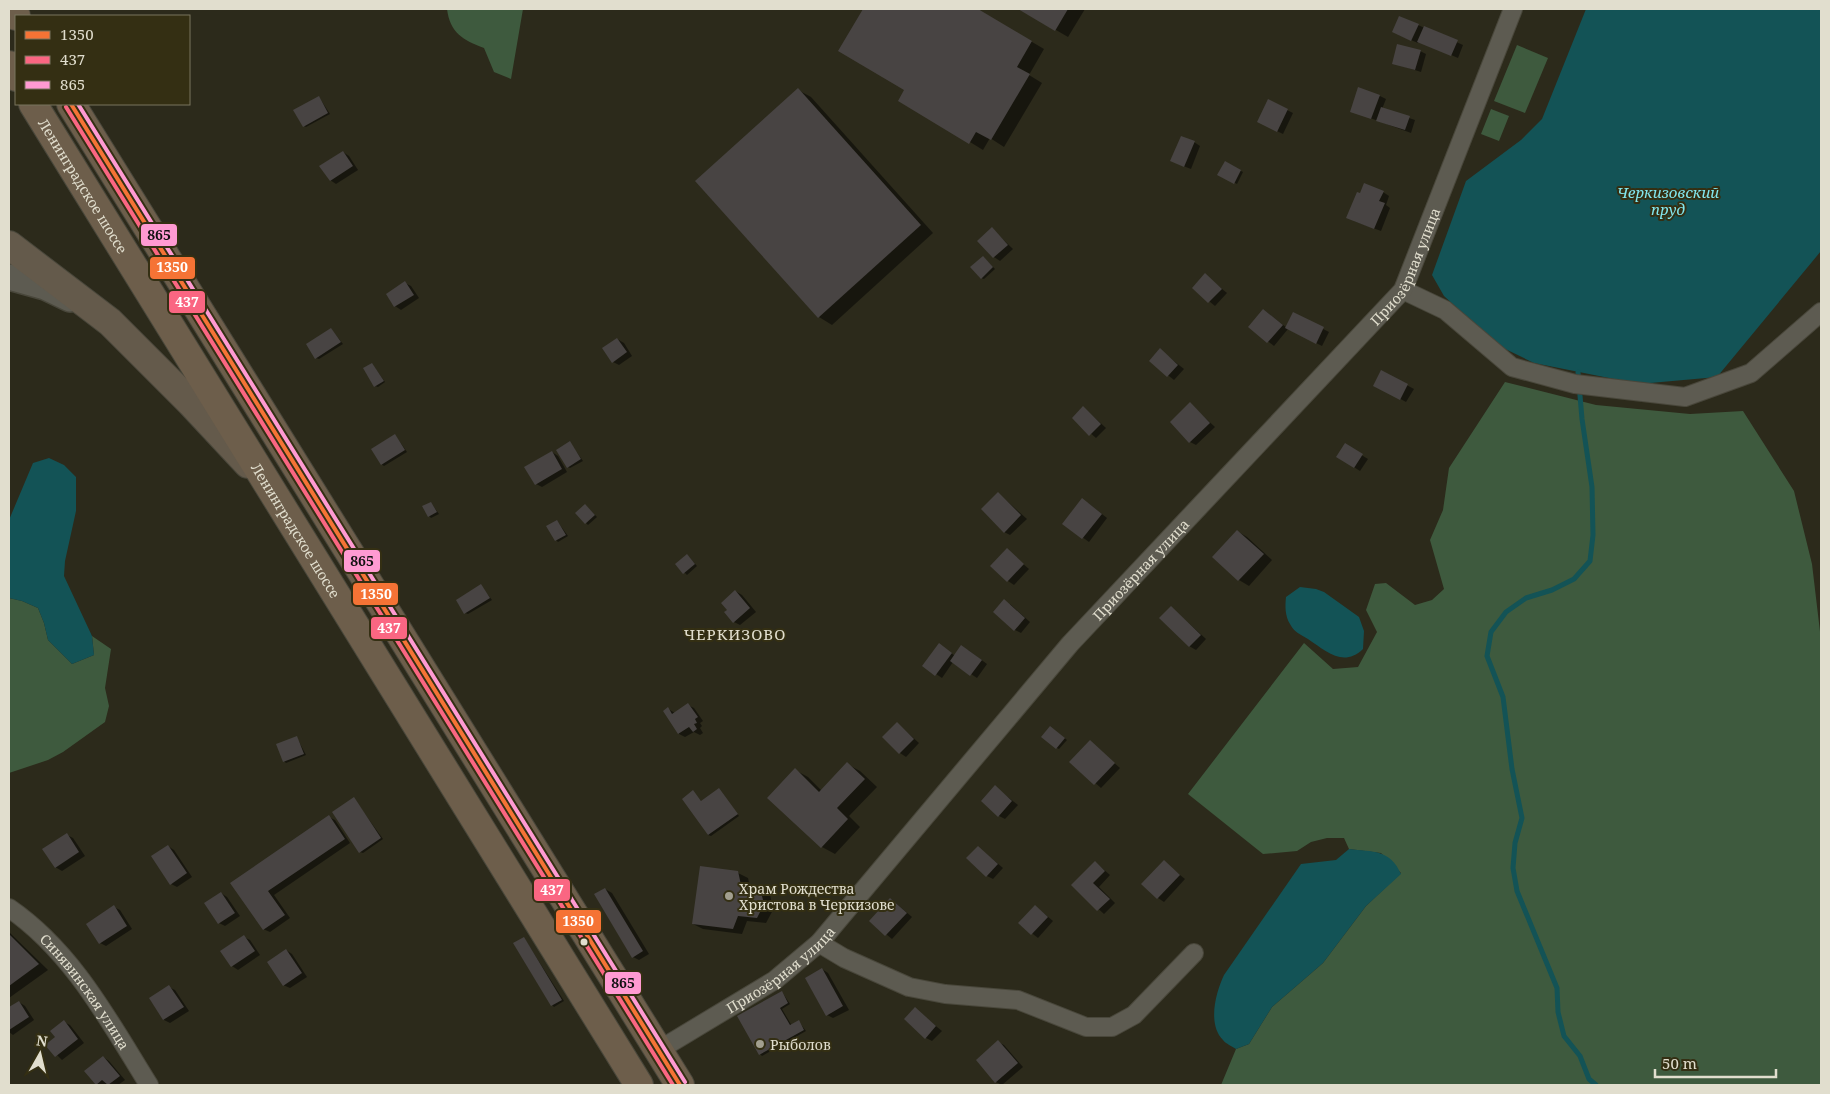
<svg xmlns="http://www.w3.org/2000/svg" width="1830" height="1094" viewBox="0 0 1830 1094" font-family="'Noto Serif',serif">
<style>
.green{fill:#3e5a3e}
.water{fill:#135356}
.shadow{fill:#0007}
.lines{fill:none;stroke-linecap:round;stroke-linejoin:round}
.stream{stroke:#135356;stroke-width:5}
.building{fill:#484443}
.street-casing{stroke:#49473b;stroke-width:20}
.secondary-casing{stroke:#49473b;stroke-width:28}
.primary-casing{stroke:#49473b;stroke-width:30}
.highway-casing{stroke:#49473b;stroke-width:30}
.street{stroke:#5d5b51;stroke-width:18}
.secondary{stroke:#5d5b51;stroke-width:25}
.primary{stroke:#645a4b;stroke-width:28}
.highway{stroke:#6d5e4b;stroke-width:28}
.bus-1-casing{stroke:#342f13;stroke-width:8}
.bus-2-casing{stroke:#342f13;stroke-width:8}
.bus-3-casing{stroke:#342f13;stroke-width:8}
.bus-1{stroke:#f57335;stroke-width:4}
.bus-2{stroke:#fa6682;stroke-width:4}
.bus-3{stroke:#ff9ad2;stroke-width:4}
.poi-dot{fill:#a29f8f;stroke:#342f13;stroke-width:2}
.bus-dot{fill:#e1dece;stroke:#342f13;stroke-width:2}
.labels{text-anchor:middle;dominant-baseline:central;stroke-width:4;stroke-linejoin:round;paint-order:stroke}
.street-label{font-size:14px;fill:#e1dece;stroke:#342f13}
.poi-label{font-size:14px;fill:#e1dece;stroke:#342f13;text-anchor:start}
.water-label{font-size:15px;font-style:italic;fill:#82e7ef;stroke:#342f13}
.neighbourhood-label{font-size:15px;letter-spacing:1px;fill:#e1dece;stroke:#342f13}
.line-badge{stroke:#342f13;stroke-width:2}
.badge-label{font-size:14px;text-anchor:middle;font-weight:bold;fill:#fff}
.pale-badge-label{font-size:14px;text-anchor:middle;font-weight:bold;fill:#111}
</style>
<rect width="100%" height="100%" fill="#2c2a1b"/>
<g class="green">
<path d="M447 9H523L511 79 494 72 484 48C463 40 450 33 447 9Z"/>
<path d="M1517 45 1548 58 1525 113 1494 101Z"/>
<path d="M1491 109 1509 116 1499 141 1481 134Z"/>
<path d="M1505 382 1596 405 1690 414 1743 411 1794 491 1812 564 1821 640V1085H1221L1236 1049 1249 1044 1272 1007 1323 963 1366 906 1401 873 1381 853 1349 849 1344 838H1327L1311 842 1297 851 1263 854 1188 794 1304 643 1333 669 1358 667 1377 632 1366 610 1375 584 1386 583 1415 605 1432 600 1444 589 1430 540 1443 510 1449 468Z"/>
<path d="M9 598 22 601 38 608 44 623 48 640 72 664 94 655 92 636 111 649 105 688 109 706 105 722 63 752 48 760 9 773Z"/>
</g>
<g class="water">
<path d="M1586 9H1821V251L1717 377 1639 384 1534 363 1497 345 1444 296 1432 275 1466 181 1521 140 1542 119Z"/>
<path d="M49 458 64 465 76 477V511L65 561 64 576 92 636 94 655 72 664 48 640 44 623 38 608 22 601 9 598V520L33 463Z"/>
<path d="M1300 587 1316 589 1324 592 1359 617 1364 631 1363 649C1343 668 1326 651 1308 639 1301 635 1294 632 1290 624 1285 616 1285 606 1286 597Z"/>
<path d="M1349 849C1373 852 1390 849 1401 874L1366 906 1323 963 1272 1007 1249 1044 1236 1049C1232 1046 1226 1044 1223 1040 1207 1024 1216 992 1224 975L1301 864 1336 860Z"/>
</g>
<g class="shadow">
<path d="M864 9H976L1044 49 1029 75 1042 83 1004 147 990 138 983 150 970 142 899 101 906 89 840 50Z"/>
<path d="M1020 9H1085L1068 37Z"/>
<path d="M1418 25 1463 45 1458 58 1419 41 1418 43 1399 35Z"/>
<path d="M1420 51 1426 54 1421 72 1393 63Z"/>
<path d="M798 90 811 97 933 233 832 325 819 317Z"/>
<path d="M1380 96 1386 99 1382 109 1415 120 1411 133 1351 111Z"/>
<path d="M319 97 330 114 306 127 304 126Z"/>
<path d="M1287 110 1293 113 1283 134 1264 125Z"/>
<path d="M1194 142 1200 146 1191 169 1178 164Z"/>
<path d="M343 152 349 156 358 170 336 184 330 180Z"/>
<path d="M1225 163 1243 172 1237 184 1219 175Z"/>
<path d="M1383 192 1389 196 1386 205 1390 208 1381 231 1354 221Z"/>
<path d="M992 229 1013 249 1000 261 994 257Z"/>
<path d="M985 259 995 269 984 279 981 278Z"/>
<path d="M1205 275 1227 293 1215 306 1193 288Z"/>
<path d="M405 283 411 286 419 298 401 310 395 306Z"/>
<path d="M1264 310 1287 328 1294 314 1329 332 1322 346 1288 329 1274 346 1250 327Z"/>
<path d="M331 329 343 344 319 359 316 358Z"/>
<path d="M617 339 624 343 632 356 619 365 613 362Z"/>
<path d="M1160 350 1184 369 1174 380 1150 361Z"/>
<path d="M372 364 385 382 378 387 375 386Z"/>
<path d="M1382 372 1414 389 1406 402 1375 385Z"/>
<path d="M1190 404 1215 427 1196 445 1190 442Z"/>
<path d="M1084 408 1106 428 1096 438 1073 418Z"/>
<path d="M395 435 407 452 384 466 381 464Z"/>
<path d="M570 443 583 461 570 468 568 467Z"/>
<path d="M1345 445 1368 459 1360 471 1338 457Z"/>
<path d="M552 452 558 456 567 472 542 487 536 484Z"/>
<path d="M998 493 1027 519 1010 535 1004 532Z"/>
<path d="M431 503 439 514 431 518 429 516Z"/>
<path d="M1088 503 1107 518 1089 542 1064 524Z"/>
<path d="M585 505 597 517 588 525 586 523Z"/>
<path d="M557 521 568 536 558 542 556 540Z"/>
<path d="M1237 531 1247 537 1272 560 1249 586 1239 580 1213 557Z"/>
<path d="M1007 550 1029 569 1014 585 1008 581Z"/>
<path d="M687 555 697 566 687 575 676 564Z"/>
<path d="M481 586 492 600 468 614 465 613Z"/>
<path d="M735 591 742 595 756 612 740 625 734 622 729 610Z"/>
<path d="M1010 604 1030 622 1021 633 1015 630Z"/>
<path d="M1171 607 1206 639 1196 650 1189 646Z"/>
<path d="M945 648 955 656 968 650 987 664 977 678 953 662 942 678 936 674Z"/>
<path d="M688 705 694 708 703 721 700 723 702 726 700 728 703 733 700 735 694 732 685 737 679 734 664 711 668 709 675 713Z"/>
<path d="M898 724 919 743 906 757 900 753Z"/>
<path d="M1053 729 1067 740 1059 749 1057 748Z"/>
<path d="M297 738 306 755 286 763 284 761Z"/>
<path d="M1090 742 1120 768 1101 788 1071 762Z"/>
<path d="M847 764 860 771 877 787 849 816 860 827 835 854 822 847 795 770 808 777 822 791Z"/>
<path d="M995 787 1018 805 1005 819 999 816Z"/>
<path d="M719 790 739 816 711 836 708 835 693 792 702 802Z"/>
<path d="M354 799 383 839 363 853 360 852Z"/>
<path d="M329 817 335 820 350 843 274 895 290 918 270 932 263 929 232 883Z"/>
<path d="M67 835 73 838 85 856 62 871 55 867Z"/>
<path d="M168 846 174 850 192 877 177 887 171 884Z"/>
<path d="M978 847 1003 868 993 879 987 876Z"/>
<path d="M1095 862 1110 875 1099 887 1115 903 1104 914 1072 885Z"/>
<path d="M1164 862 1185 879 1164 902 1158 898Z"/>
<path d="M738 873 748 878 750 887 760 889 770 894 773 910 766 923 747 921 742 934 703 929 693 924Z"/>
<path d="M605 889 612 893 649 954 639 960 633 957Z"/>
<path d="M221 893 227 897 240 916 225 926 219 923Z"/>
<path d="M891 899 912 917 892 939 870 921Z"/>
<path d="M1035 906 1053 921 1038 938 1019 923Z"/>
<path d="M114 907 120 910 132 929 106 946 100 943Z"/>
<path d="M9 932 48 970 9 998Z"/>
<path d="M244 937 250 940 260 955 238 970 232 966Z"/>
<path d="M524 938 564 1001 554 1007 552 1005Z"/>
<path d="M286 950 292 954 307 977 290 988 283 985Z"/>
<path d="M822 969 828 973 849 1010 833 1018 827 1015Z"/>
<path d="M169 987 175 990 189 1011 170 1023 164 1020 150 999Z"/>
<path d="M782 992 790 1004 782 1009 792 1026 799 1022 806 1031 762 1056 760 1054Z"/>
<path d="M19 1002 25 1006 34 1020 13 1035 9 1032V1009Z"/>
<path d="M915 1009 942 1031 932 1041 926 1038Z"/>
<path d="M64 1022 70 1025 84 1043 62 1060 47 1045 57 1037Z"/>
<path d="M998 1042 1004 1045 1023 1067 1002 1085 996 1082Z"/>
<path d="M103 1057 109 1061 125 1080 118 1085H98L86 1071Z"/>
</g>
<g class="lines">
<path class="stream" d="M1578 372 1582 419 1592 487 1593 535 1590 561 1574 579 1552 590 1526 598 1506 612 1491 632 1487 656 1503 697 1512 769 1522 818 1515 843 1513 868 1517 891 1557 988 1558 1012 1564 1036 1580 1056 1589 1079 1596 1085"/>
</g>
<g class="building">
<path d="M863 9H978L1032 41 1017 67 1030 74 991 140 976 132 969 144 898 101 904 90 838 51Z"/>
<path d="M1018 9H1068L1055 31Z"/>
<path d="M1399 16 1419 24 1411 41 1392 32Z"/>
<path d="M1424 26 1458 40 1451 56 1417 42Z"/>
<path d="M1397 44 1421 50 1415 70 1392 64Z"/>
<path d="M1358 87 1380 95 1371 119 1350 112Z"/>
<path d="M798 88 921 225 818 318 695 181Z"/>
<path d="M319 96 328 113 303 127 293 110Z"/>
<path d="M1268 99 1288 109 1277 132 1257 122Z"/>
<path d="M1381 107 1410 116 1405 130 1376 121Z"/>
<path d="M1181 136 1195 141 1184 167 1170 161Z"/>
<path d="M343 151 353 166 330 181 319 166Z"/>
<path d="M1225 161 1241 170 1234 184 1217 175Z"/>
<path d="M1364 183 1384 191 1379 201 1385 203 1374 229 1346 218 1357 192 1360 193Z"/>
<path d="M992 227 1008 245 993 258 977 241Z"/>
<path d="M983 256 993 267 981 279 970 267Z"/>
<path d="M1205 273 1222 289 1208 303 1192 288Z"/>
<path d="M405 281 414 295 394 307 386 294Z"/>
<path d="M1263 309 1283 325 1267 343 1248 327Z"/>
<path d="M1293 312 1324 327 1316 344 1285 328Z"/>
<path d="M331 328 341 342 315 359 306 344Z"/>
<path d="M617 338 627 352 612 363 602 348Z"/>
<path d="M1160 348 1178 365 1167 377 1149 361Z"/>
<path d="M372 363 384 381 374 387 363 368Z"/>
<path d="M1381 370 1408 384 1400 400 1373 386Z"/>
<path d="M1190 402 1210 423 1189 443 1170 422Z"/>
<path d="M1083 406 1101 424 1089 436 1072 418Z"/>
<path d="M395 434 405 450 381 465 371 449Z"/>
<path d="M570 441 581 459 567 468 556 450Z"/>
<path d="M1345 443 1363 454 1354 468 1336 457Z"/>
<path d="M552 451 562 469 535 485 524 467Z"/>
<path d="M998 492 1021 515 1004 533 981 509Z"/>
<path d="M1082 498 1102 514 1082 539 1062 524Z"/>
<path d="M431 502 437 512 428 517 422 506Z"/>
<path d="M585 504 595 515 585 524 575 513Z"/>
<path d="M557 520 566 535 555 541 546 526Z"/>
<path d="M1237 530 1264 554 1238 581 1212 557Z"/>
<path d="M1007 548 1024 564 1007 582 990 566Z"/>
<path d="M687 554 695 564 683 574 675 564Z"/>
<path d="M481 584 490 598 464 614 456 600Z"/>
<path d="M735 590 750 608 733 623 724 612 727 610 721 603Z"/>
<path d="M1004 599 1025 618 1014 631 993 612Z"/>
<path d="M1171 606 1201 635 1189 647 1159 618Z"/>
<path d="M939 643 952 653 935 676 922 666Z"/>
<path d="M961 645 982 660 970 676 950 661Z"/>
<path d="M688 703 698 717 695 719 697 723 694 724 697 729 693 732 689 727 678 734 663 711 668 707 672 714Z"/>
<path d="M897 722 914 739 899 754 882 737Z"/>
<path d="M1050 726 1065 738 1056 749 1041 737Z"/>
<path d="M297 736 304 754 283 762 276 744Z"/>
<path d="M1090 740 1115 763 1094 785 1069 762Z"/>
<path d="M847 762 865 779 837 808 848 819 821 848 767 798 795 768 819 792Z"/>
<path d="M995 785 1012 801 998 817 981 801Z"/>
<path d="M719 788 738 814 708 835 682 799 693 790 701 801Z"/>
<path d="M354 797 381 838 359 853 332 812Z"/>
<path d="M329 815 345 839 268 891 285 915 263 930 230 883Z"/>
<path d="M67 833 79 852 55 868 42 849Z"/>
<path d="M168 845 187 873 170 885 151 856Z"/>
<path d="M978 846 998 864 986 877 966 858Z"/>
<path d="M1164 860 1180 875 1157 899 1141 884Z"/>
<path d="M1095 861 1105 871 1093 883 1110 899 1097 911 1071 885Z"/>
<path d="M700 866 738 871 741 885 760 888 764 904 757 918 738 916 733 929 692 924Z"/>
<path d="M605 888 643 951 632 958 594 894Z"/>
<path d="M221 892 235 913 218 924 204 903Z"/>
<path d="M890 898 907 913 885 936 869 921Z"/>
<path d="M114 905 127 926 99 944 86 924Z"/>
<path d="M1035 905 1048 917 1031 935 1018 923Z"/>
<path d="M9 934 39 964 9 986Z"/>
<path d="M244 935 255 951 231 967 220 951Z"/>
<path d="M524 937 562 1000 551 1006 513 943Z"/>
<path d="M286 949 302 973 283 986 267 962Z"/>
<path d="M822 968 843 1006 826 1016 805 978Z"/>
<path d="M169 985 184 1007 163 1020 149 998Z"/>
<path d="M782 991 788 1003 780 1008 790 1025 799 1020 804 1030 759 1055 737 1016Z"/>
<path d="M19 1001 29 1017 9 1030V1007Z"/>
<path d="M915 1007 936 1026 925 1039 904 1019Z"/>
<path d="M64 1020 78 1039 55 1057 45 1045 55 1037 50 1031Z"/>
<path d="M998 1040 1018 1063 995 1083 976 1060Z"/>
<path d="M103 1056 120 1076 108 1085 102 1080 96 1085 84 1071Z"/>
</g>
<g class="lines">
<defs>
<g id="street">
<path d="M1403 290 1445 310 1512 367 1575 384 1685 397 1751 373 1821 312"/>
<path id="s1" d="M9 908C73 952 109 1021 149 1085"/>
<path d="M819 943 844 958 909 987 945 994 1018 1000 1086 1027H1112L1134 1015 1194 953"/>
<path id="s2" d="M659 1050 775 980 819 943 1070 644 1403 290 1513 9"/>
</g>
<path id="secondary" d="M9 277 45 287 70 299"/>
<path id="primary" d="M9 245 110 322 191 403 248 464"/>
<g id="highway">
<path d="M11 9 16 16"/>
<path d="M9 65 16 77"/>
<path id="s3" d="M33 104 639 1085"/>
<path d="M71 104 680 1085"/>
</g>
</defs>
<use href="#street" class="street-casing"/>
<use href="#secondary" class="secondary-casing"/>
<use href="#primary" class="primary-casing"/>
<use href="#highway" class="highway-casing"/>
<use href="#street" class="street"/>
<use href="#secondary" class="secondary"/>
<use href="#primary" class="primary"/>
<use href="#highway" class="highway"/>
<defs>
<path id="bus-1" d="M71 104 680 1085"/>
<path id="bus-2" d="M66 107 673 1085"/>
<path id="bus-3" d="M78 104 685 1082"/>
</defs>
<use href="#bus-1" class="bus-1-casing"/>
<use href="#bus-2" class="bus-2-casing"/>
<use href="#bus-3" class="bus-3-casing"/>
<use href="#bus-1" class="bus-1"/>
<use href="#bus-2" class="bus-2"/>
<use href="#bus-3" class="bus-3"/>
</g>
<g class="poi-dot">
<circle cx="729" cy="896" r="5"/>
<circle cx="760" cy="1044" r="5"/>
</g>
<circle class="bus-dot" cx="584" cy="942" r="4.5"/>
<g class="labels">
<g class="street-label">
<text stroke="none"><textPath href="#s3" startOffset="96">Ленинградское шоссе</textPath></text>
<text stroke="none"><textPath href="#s2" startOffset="1091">Приозёрная улица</textPath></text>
<text stroke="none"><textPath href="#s3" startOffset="501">Ленинградское шоссе</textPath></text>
<text stroke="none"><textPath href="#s2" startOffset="686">Приозёрная улица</textPath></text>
<text stroke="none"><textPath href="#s2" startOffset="146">Приозёрная улица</textPath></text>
<text stroke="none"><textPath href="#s1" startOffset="114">Синявинская улица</textPath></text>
</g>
<g class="poi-label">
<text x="739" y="888">Храм Рождества<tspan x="739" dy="16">Христова в Черкизове</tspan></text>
<text x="770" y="1044">Рыболов</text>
</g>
<g class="water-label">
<text x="1668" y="192">Черкизовский<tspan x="1668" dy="17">пруд</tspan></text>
</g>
<g class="neighbourhood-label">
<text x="735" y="634">ЧЕРКИЗОВО</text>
</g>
</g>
<g class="line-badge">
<rect x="140" y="223" width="38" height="24" rx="5" fill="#ff9ad2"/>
<rect x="149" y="256" width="47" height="24" rx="5" fill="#f57335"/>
<rect x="168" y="290" width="38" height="24" rx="5" fill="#fa6682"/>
<rect x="343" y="549" width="38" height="24" rx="5" fill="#ff9ad2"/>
<rect x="352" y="582" width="47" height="24" rx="5" fill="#f57335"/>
<rect x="370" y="616" width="38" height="24" rx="5" fill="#fa6682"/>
<rect x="533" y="878" width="38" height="24" rx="5" fill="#fa6682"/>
<rect x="555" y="909" width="47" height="25" rx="5" fill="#f57335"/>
<rect x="604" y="971" width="38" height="24" rx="5" fill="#ff9ad2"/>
</g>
<g class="badge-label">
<text x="172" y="272">1350</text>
<text x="187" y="307">437</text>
<text x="376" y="599">1350</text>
<text x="389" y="633">437</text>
<text x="552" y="895">437</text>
<text x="578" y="926">1350</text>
</g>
<g class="pale-badge-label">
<text x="159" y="240">865</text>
<text x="362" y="566">865</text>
<text x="623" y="988">865</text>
</g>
<rect width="1830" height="1094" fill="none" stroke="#e1dece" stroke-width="20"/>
<rect x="15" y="15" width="175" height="90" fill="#342f13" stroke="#79755e"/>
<rect x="25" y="31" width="25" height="8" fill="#f57335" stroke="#79755e"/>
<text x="60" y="40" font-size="15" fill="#e1dece">1350</text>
<rect x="25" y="56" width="25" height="8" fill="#fa6682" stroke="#79755e"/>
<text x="60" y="65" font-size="15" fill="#e1dece">437</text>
<rect x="25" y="81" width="25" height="8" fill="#ff9ad2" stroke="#79755e"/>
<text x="60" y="90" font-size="15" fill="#e1dece">865</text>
<g transform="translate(40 1054) rotate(8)" stroke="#342f13" stroke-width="4" paint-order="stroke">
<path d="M0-4L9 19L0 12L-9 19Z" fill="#e1dece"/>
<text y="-8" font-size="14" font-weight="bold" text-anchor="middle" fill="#e1dece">N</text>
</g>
<path d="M1655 1069v8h121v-8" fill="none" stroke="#e1dece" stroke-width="2.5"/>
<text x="1662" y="1069" font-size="15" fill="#e1dece" stroke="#342f13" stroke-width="4" paint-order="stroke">50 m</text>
</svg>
